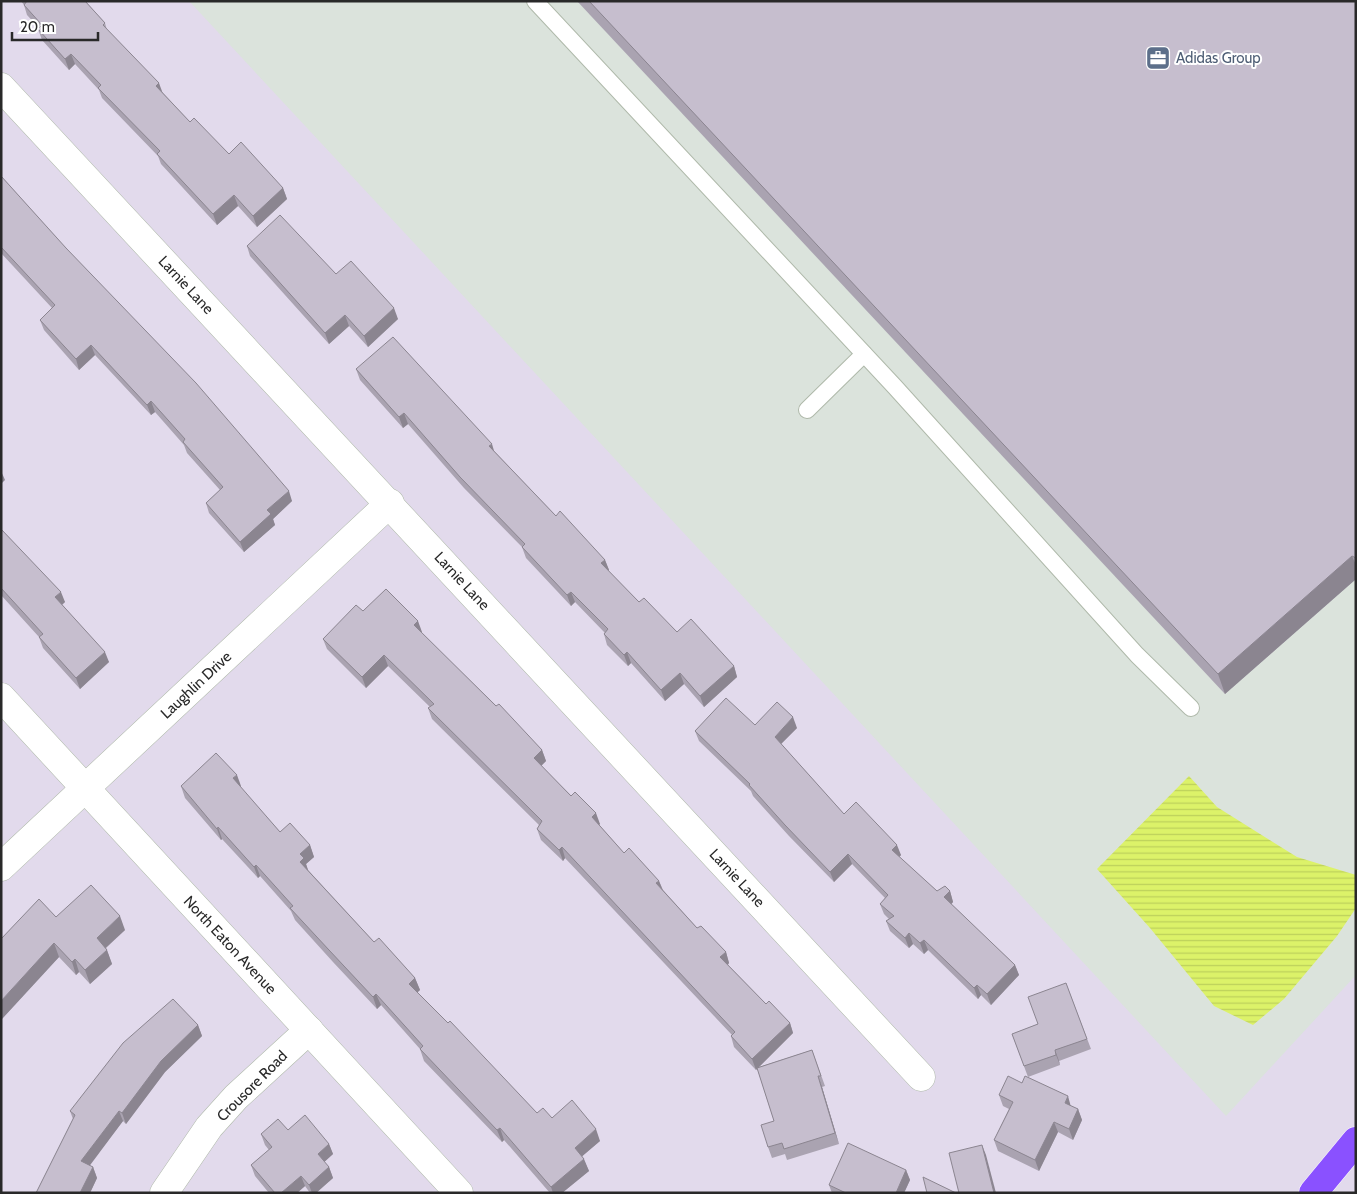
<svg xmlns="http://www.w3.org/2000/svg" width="1357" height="1194" viewBox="0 0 1357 1194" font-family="Cabin,sans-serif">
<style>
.industrial{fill:#dbe3dc}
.water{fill:url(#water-rules)}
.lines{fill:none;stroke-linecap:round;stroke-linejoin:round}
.service-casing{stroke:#afb9aa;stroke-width:18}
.minor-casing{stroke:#afb9aa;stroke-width:29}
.motorway-casing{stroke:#fff;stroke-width:29}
.service{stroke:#fff;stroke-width:16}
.minor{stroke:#fff;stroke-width:28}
.motorway{stroke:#8a51ff;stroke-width:28}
.wall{fill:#aaa3b1}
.shaded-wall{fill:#8b8590}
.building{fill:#c6bece;stroke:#8b8590}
.labels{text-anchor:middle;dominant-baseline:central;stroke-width:4;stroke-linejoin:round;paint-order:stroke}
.service-label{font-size:15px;fill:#4e5e75;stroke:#fff;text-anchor:start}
.street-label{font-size:15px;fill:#292929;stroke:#fff}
</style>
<defs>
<pattern id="water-rules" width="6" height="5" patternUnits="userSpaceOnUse" patternTransform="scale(1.25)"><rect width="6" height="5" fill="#dcf269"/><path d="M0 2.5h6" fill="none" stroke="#bdd05b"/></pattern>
</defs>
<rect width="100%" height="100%" fill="#e2daec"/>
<path class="industrial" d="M189 1H1356V975L1226 1116Z"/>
<path class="water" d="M1189 776 1217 807 1297 857 1356 875V908L1337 936 1284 999 1253 1025 1214 1006 1150 928 1097 869Z"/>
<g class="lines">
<defs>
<g id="service">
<path d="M535 1 895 387 1137 655 1191 708"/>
<path d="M807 410 864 354"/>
</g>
<g id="minor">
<path d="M1 87 921 1077"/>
<path d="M1 697 459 1193"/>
<path d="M1 867 390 503"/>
<path d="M164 1193 209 1127 236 1097 309 1030"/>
</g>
<path id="motorway" d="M1313 1193 1356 1141"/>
</defs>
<use href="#service" class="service-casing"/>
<use href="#minor" class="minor-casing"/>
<use href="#motorway" class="motorway-casing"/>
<use href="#service" class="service"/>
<use href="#minor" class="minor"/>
<use href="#motorway" class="motorway"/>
</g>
<g class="wall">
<path d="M21 1H85L105 23 107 30 163 93 190 122 229 154 283 188 287 199 257 227 238 206 217 225 161 164 158 156 102 98 99 90 75 64 69 70 42 40 38 29 39 28 27 15 24 5Z"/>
<path d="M577 1H1356V579L1225 694Z"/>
<path d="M1 176 292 501 273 519 275 525 244 552 209 513 206 503 220 490 187 453 184 445 155 412 151 415 95 355 79 370 44 330 40 320 52 308 1 253Z"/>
<path d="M247 246 336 274 398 319 368 347 349 326 329 344 250 256Z"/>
<path d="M356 369 495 452 556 516 605 560 609 570 608 571 639 602 677 632 734 666 737 677 704 707 684 684 665 701 631 663 628 666 607 645 604 634 605 633 575 602 571 606 526 558 522 547 464 488 408 424 403 428 360 380Z"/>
<path d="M1 529 65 602 62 605 109 662 80 689 43 648 39 637 1 595Z"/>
<path d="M363 611 422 632 421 633 542 750 546 761 541 766 600 824 599 825 624 853 659 881 663 890 697 928 726 952 729 963 728 965 766 1004 790 1023 793 1033 759 1067 812 1050 825 1086 822 1087 839 1144 787 1160 785 1154 772 1158 768 1147 774 1121 757 1068 756 1070 734 1047 731 1036 732 1035 565 858 563 861 541 840 537 829 539 825 432 719 428 708 430 707 388 666 366 688 327 649 323 639Z"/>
<path d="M755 725 797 728 781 744 844 814 901 855 899 857 937 891H950L953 902 951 904 1015 965 1019 975 991 1005 981 995 978 999 928 950 924 954 913 944 909 948 890 931 886 921 889 919 884 914 880 904 885 898 852 864 834 882 789 836 753 796 751 791 699 741 695 731Z"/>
<path d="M181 786H241L240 787 280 832 310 845 314 857 306 864 308 870 374 942 415 978 420 990 417 992 537 1113 552 1118 600 1141 582 1156 589 1171 562 1193H550L504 1140 502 1142 424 1061 420 1049 381 1005 377 1009 333 962 295 920 291 911 260 876 258 878 222 839 221 840 185 798Z"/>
<path d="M56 917 125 930 106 948 112 964 90 984 79 972 76 975 59 957 1 1020Z"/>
<path d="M1066 983 1091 1049 1059 1061 1060 1065 1028 1077 1012 1034 1038 1024Z"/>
<path d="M198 1025 202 1036 165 1072 126 1124 123 1121 89 1165 93 1167 97 1178 90 1193H36L73 1119 70 1111Z"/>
<path d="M999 1095 1071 1106 1078 1109 1082 1120 1073 1140 1058 1132 1039 1171 998 1151 994 1140 1009 1109 1003 1106Z"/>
<path d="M288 1130 329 1144 333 1154 324 1162 329 1167 333 1178 316 1193H310L305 1186 297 1193H269L255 1176 251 1165 269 1150 265 1145 261 1134Z"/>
<path d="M906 1170 910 1180 904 1193H832L829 1185Z"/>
</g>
<g class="shaded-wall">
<path d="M71 54 75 64 69 70 65 59Z"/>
<path d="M159 83 163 94 156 86Z"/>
<path d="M283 188 287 199 257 227 253 216Z"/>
<path d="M234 195 238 206 217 225 213 214Z"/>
<path d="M394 308 398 319 368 347 364 336Z"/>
<path d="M345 315 349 326 329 344 325 333Z"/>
<path d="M91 345 95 355 79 370 76 359Z"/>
<path d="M151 401 155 412 151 415 147 405Z"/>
<path d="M404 413 408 424 403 428 399 417Z"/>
<path d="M492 444 495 454 489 446Z"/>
<path d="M1 471 5 480 1 484Z"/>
<path d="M289 491 292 501 273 519 275 525 244 552 240 542 267 510Z"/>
<path d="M1352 556 1356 565V579L1225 694 1218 674Z"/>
<path d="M605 560 609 570 605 574 601 563Z"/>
<path d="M61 592 65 602 59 607 55 597Z"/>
<path d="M571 592 575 602 571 606 567 595Z"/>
<path d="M418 621 422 632 418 636 414 625Z"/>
<path d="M105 652 109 662 80 689 76 678Z"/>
<path d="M627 652 631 663 628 666 624 655Z"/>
<path d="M384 655 388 666 366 688 362 677Z"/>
<path d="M734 666 737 677 704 707 700 696Z"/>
<path d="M680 673 684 684 665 701 661 690Z"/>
<path d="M793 717 797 728 778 747 775 737Z"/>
<path d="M542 750 546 761 538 769 534 758Z"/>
<path d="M237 775 241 786 237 790 233 778Z"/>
<path d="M596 813 600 824 596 828 592 817Z"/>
<path d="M218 827 222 839 221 840 217 829Z"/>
<path d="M310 845 314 857 306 864 308 870 304 873 300 862V854Z"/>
<path d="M897 845 901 855 896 861 892 850Z"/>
<path d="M562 847 565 858 563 861 559 850Z"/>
<path d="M848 854 852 864 834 882 830 872Z"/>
<path d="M256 865 260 876 258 878 254 867Z"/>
<path d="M659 881 663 891 656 883Z"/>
<path d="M950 891 953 902 948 908 944 897Z"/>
<path d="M120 916 125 930 101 952 97 938Z"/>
<path d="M909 933 913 944 909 948 905 938Z"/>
<path d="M924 940 928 950 924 954 920 943Z"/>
<path d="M54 943 59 957 1 1020V1001Z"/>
<path d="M107 950 112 964 90 984 85 970Z"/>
<path d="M726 952 729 963 724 968 720 957Z"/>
<path d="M75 959 79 972 76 975 72 962Z"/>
<path d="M1015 965 1019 975 991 1005 987 994Z"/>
<path d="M415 978 420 990 414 996 409 984Z"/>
<path d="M977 985 981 995 978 999 974 988Z"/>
<path d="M376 994 381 1005 377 1009 373 997Z"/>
<path d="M790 1023 793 1033 756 1070 752 1059Z"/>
<path d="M198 1025 202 1036 165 1072 126 1124 122 1113 161 1061Z"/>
<path d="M1055 1050 1059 1061 1060 1065 1056 1055Z"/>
<path d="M818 1076 822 1087 839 1144 835 1133Z"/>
<path d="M1068 1096 1071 1107 1065 1103Z"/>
<path d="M1078 1109 1082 1120 1073 1140 1069 1129Z"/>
<path d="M119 1111 123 1121 85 1172 81 1161Z"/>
<path d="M1054 1122 1058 1132 1039 1171 1035 1160Z"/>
<path d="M500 1128 504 1140 502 1142 497 1130Z"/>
<path d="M596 1129 600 1141 579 1159 575 1148Z"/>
<path d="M329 1144 333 1154 321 1165 318 1154Z"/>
<path d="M982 1145 986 1155 996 1193H994Z"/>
<path d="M584 1159 589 1171 562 1193H553L551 1187Z"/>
<path d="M93 1167 97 1178 90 1193H80Z"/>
<path d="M329 1167 333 1178 316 1193H312L309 1185Z"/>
<path d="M906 1170 910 1180 904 1193H896Z"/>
<path d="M301 1176 305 1186 297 1193H281Z"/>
</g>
<g class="building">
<path d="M27 1H85L105 23 103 25 159 83 156 86 190 122 194 118 229 154 241 142 283 188 253 216 234 195 213 214 157 154 160 151 98 88 101 85 71 54 65 59 38 29 42 25 24 5Z"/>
<path d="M589 1H1356V558L1352 556 1218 674Z"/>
<path d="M1 176 66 248 196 383 289 491 267 510 271 514 240 542 206 503 223 487 183 442 185 439 151 401 147 405 91 345 76 359 40 320 55 305 1 247Z"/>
<path d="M280 215 336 274 351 261 394 308 364 336 345 315 325 333 247 246Z"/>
<path d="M393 337 492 444 489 446 556 516 560 511 605 560 601 563 639 602 644 598 677 632 691 619 734 666 700 696 680 673 661 690 627 652 624 655 604 634 608 629 571 592 567 595 522 547 525 544 460 477 404 413 399 417 356 369Z"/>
<path d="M1 529 61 592 55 597 105 652 76 678 39 637 43 634 1 588Z"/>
<path d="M386 589 418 621 414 625 496 706 499 704 542 750 534 758 571 796 575 792 596 813 592 817 624 853 629 848 659 881 656 883 697 928 701 926 726 952 720 957 766 1004 769 1001 790 1023 752 1059 731 1036 735 1032 562 847 559 850 537 829 542 821 428 708 434 704 384 655 362 677 323 639 356 605 363 611Z"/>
<path d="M726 698 755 725 777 702 793 717 775 737 844 814 856 802 897 845 892 850 937 891 945 886 950 891 944 897 1015 965 987 994 977 985 974 988 924 940 920 943 909 933 905 938 886 921 894 916 880 904 888 895 848 854 830 872 785 825 749 785 750 784 695 731Z"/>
<path d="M216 753 237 775 233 778 280 832 290 823 310 845 300 854 304 858 300 862 374 942 379 938 415 978 409 984 448 1023 450 1021 537 1113 543 1108 552 1118 572 1100 596 1129 575 1148 584 1159 551 1187 500 1128 497 1130 420 1049 423 1046 376 994 373 997 329 950 290 908 293 906 256 865 254 867 218 827 217 829 181 786Z"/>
<path d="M91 885 120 916 97 938 107 950 85 970 75 959 72 962 54 943 1 1001V939L39 899 56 917Z"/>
<path d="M1066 983 1087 1039 1055 1050 1056 1055 1024 1066 1012 1034 1038 1024 1028 997Z"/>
<path d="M173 999 198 1025 161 1061 122 1113 119 1111 81 1161 93 1167 80 1193H36L75 1115 70 1111 123 1043Z"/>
<path d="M812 1050 821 1076H818L835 1133 784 1149 782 1143 768 1147 761 1125 774 1121 757 1068Z"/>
<path d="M1008 1076 1022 1083 1025 1076 1068 1096 1065 1103 1078 1109 1069 1129 1054 1122 1035 1160 994 1140 1013 1102 999 1095Z"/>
<path d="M305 1115 329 1144 318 1154 329 1167 309 1185 301 1176 281 1193H275L251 1165 272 1147 261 1134 278 1119 288 1130Z"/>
<path d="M848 1143 906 1170 896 1193H846L829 1185Z"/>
<path d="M982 1145 994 1193H959L949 1153Z"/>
<path d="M923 1177 956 1193H927Z"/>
</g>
<defs>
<symbol id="office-square" viewBox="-11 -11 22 22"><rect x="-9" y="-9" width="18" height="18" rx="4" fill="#5c6f8a" stroke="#fff"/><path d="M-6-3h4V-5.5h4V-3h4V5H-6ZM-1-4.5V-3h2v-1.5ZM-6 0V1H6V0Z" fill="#fff"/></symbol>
</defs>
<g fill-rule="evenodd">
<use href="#office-square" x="1144" y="44" width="28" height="28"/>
</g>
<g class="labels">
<g class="service-label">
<text x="1176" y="58">Adidas Group</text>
</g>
<g class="street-label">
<text transform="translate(186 285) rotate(47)">Larnie Lane</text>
<text transform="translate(462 581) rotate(47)">Larnie Lane</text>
<text transform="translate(196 685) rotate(-43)">Laughlin Drive</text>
<text transform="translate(737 878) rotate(47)">Larnie Lane</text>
<text transform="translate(230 945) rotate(47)">North Eaton Avenue</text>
<text transform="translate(252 1086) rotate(-45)">Crousore Road</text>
</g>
</g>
<rect width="1357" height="1194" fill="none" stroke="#292929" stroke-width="5"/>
<path d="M12 32v8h86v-8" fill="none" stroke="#292929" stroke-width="2.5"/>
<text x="20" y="32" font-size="15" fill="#292929" stroke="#ffffff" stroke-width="4" paint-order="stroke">20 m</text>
</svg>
